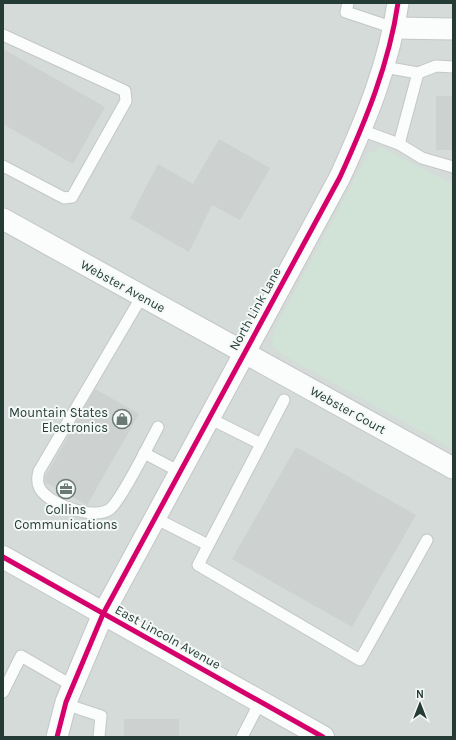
<svg xmlns="http://www.w3.org/2000/svg" width="456" height="740" viewBox="0 0 456 740" font-family="Karla,sans-serif">
<style>
.built{fill:#d4dbd8}
.green{fill:#d1e2d6}
.building{fill:#cdd1d0}
.lines{fill:none;stroke-linecap:round;stroke-linejoin:round}
.lane-casing{stroke:#c3c7c5;stroke-width:13}
.street-casing{stroke:#c3c7c5;stroke-width:23}
.secondary-casing{stroke:#c2c8c5;stroke-width:24}
.lane{stroke:#fbfcfc;stroke-width:11}
.street{stroke:#fbfcfc;stroke-width:21}
.secondary{stroke:#fbfcfc;stroke-width:22}
.cycleway-casing{stroke:#f4f9f7;stroke-width:8}
.cycleway{stroke:#d6006c;stroke-width:5}
.labels{text-anchor:middle;dominant-baseline:central;stroke-width:4;stroke-linejoin:round;paint-order:stroke}
.street-label{font-size:13px;fill:#253c36;stroke:#f4f9f7}
.poi-label{font-size:13px;fill:#253c36;stroke:#f4f9f7;text-anchor:end}
</style>
<rect width="100%" height="100%" fill="#e6eae8"/>
<rect class="built" x="3" y="3" width="450" height="734"/>
<path class="green" d="M379 146 453 184V449L281 354 272 346 273 332 369 152 376 151Z"/>
<g class="building">
<path d="M3 49 105 107 73 164 3 124Z"/>
<rect x="436" y="96" width="17" height="54"/>
<path d="M219 139 270 168 240 220 212 205 189 252 130 218 158 164 193 184Z"/>
<path d="M95 389 139 414 87 505 45 482V477Z"/>
<path d="M296 447 416 515 352 627 232 559Z"/>
<rect x="124" y="719" width="55" height="18"/>
</g>
<g class="lines">
<defs>
<g id="lane">
<path d="M348 3 346 12 394 28"/>
<path d="M3 35 125 91 126 101 72 197 64 198 3 166"/>
<path d="M384 67 418 73 436 66 453 67"/>
<path d="M361 130 399 144 422 158 453 167"/>
<path d="M399 144 418 73"/>
<path d="M142 296 39 471C35 485 40 492 52 500 65 508 96 519 110 509 122 499 149 444 158 427"/>
<path d="M284 400 198 565 360 660 427 540"/>
<path d="M209 418 261 444"/>
<path d="M144 453 180 472"/>
<path d="M155 518 208 545"/>
<path d="M3 692 21 656 73 686"/>
<path d="M65 704 101 716 99 737"/>
<path d="M242 737 260 702"/>
</g>
<g id="street">
<path d="M394 28 453 29"/>
<path d="M3 219 453 468"/>
<path d="M57 737 66 702 103 614 340 177C366 120 389 64 398 3"/>
</g>
<path id="secondary" d="M3 557 323 737"/>
</defs>
<use href="#lane" class="lane-casing"/>
<use href="#street" class="street-casing"/>
<use href="#secondary" class="secondary-casing"/>
<use href="#lane" class="lane"/>
<use href="#street" class="street"/>
<use href="#secondary" class="secondary"/>
<defs>
<g id="cycleway">
<path d="M3 557 323 737"/>
<path d="M57 737 66 702 103 614 340 177C366 120 389 64 398 3"/>
</g>
</defs>
<use href="#cycleway" class="cycleway-casing"/>
<use href="#cycleway" class="cycleway"/>
</g>
<defs>
<symbol id="shop-ring" viewBox="-11 -11 22 22"><circle r="9.5" fill="#f4f9f7" stroke="#697974" stroke-width="1.5"/><path d="M-5-2.5h2.3a2.7 3.5 0 0 1 5.4 0H5L5.5 6h-11ZM-1.5-2.5h3a1.5 2.3 0 0 0-3 0Z" fill="#697974"/></symbol>
<symbol id="office-ring" viewBox="-11 -11 22 22"><circle r="9.5" fill="#f4f9f7" stroke="#697974" stroke-width="1.5"/><path d="M-6-3h4V-5.5h4V-3h4V5H-6ZM-1-4.5V-3h2v-1.5ZM-6 0V1H6V0Z" fill="#697974"/></symbol>
</defs>
<g fill-rule="evenodd">
<use href="#shop-ring" x="111" y="408" width="22" height="22"/>
<use href="#office-ring" x="55" y="478" width="22" height="22"/>
</g>
<g class="labels">
<g class="street-label">
<text transform="translate(123 286) rotate(29)">Webster Avenue</text>
<text transform="translate(255 309) rotate(-61)">North Link Lane</text>
<text transform="translate(348 410) rotate(29)">Webster Court</text>
<text transform="translate(168 637) rotate(29)">East Lincoln Avenue</text>
</g>
<g class="poi-label">
<text x="108" y="412">Mountain States<tspan x="108" dy="15">Electronics</tspan></text>
<text x="66" y="509" text-anchor="middle">Collins<tspan x="66" dy="15">Communications</tspan></text>
</g>
</g>
<rect width="456" height="740" fill="none" stroke="#253c36" stroke-width="8"/>
<g transform="translate(420 704)" stroke="#f4f9f7" stroke-width="3" paint-order="stroke">
<path d="M0-3L7 15L0 10L-7 15Z" fill="#253c36"/>
<text y="-6" font-size="11" font-weight="bold" text-anchor="middle" fill="#253c36">N</text>
</g>
</svg>
